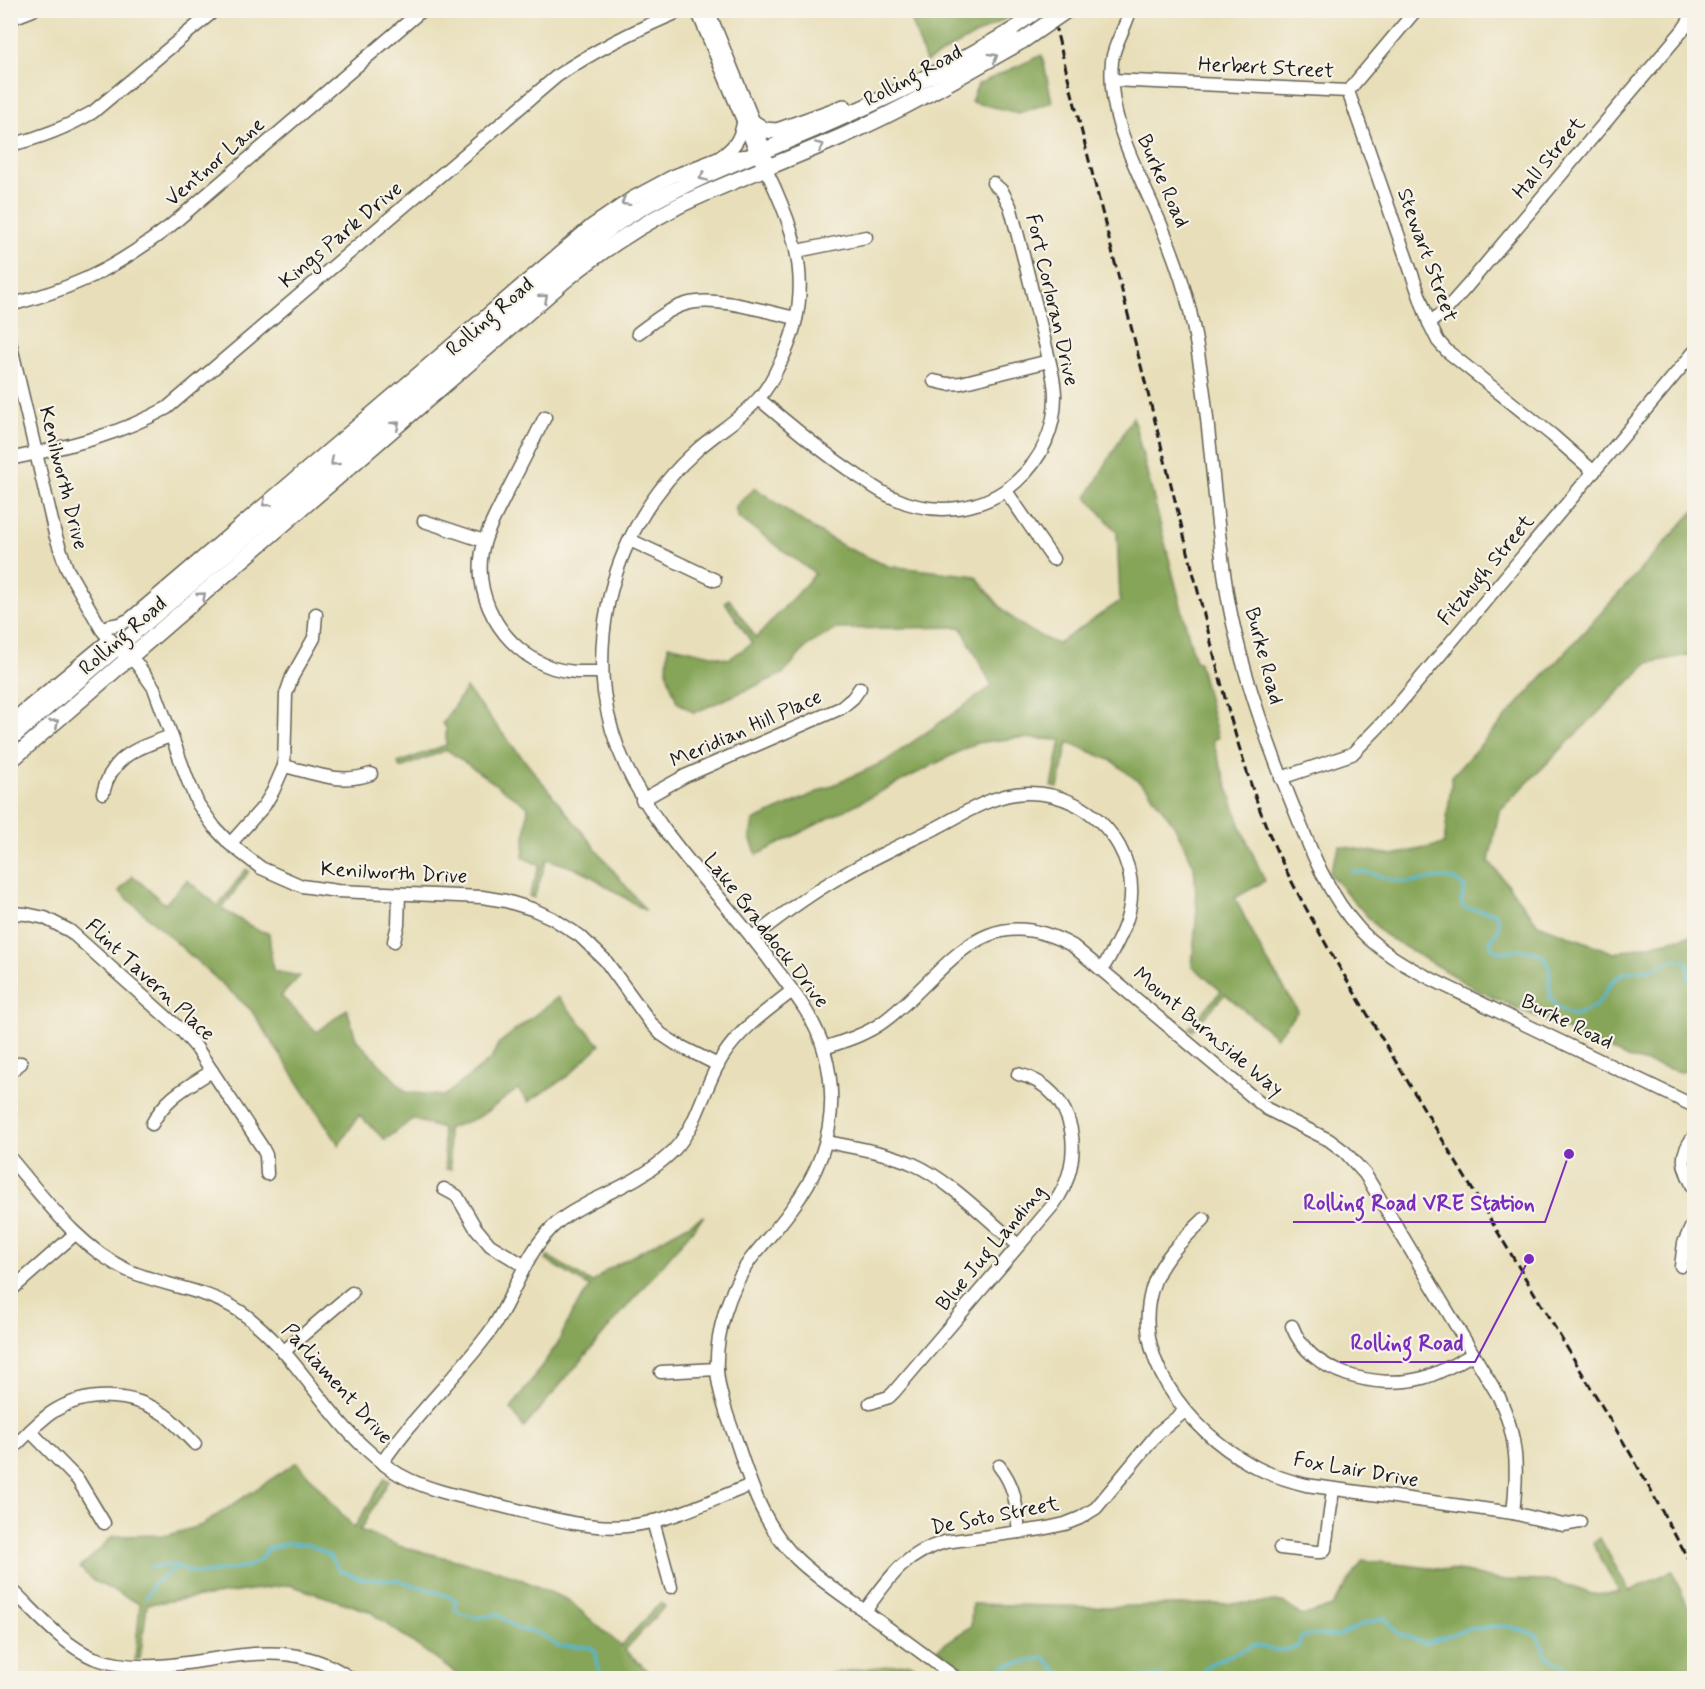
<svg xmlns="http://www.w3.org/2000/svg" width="1705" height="1689" viewBox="0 0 1705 1689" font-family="Mynerve,sans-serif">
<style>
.forest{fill:#86a559;stroke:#51603a;stroke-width:1.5}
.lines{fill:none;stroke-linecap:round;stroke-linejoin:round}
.stream{stroke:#51b7cf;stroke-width:3}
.minor-casing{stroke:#636053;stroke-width:15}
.major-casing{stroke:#636053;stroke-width:18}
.minor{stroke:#fff;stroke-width:12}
.major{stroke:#fff;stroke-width:15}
.rail{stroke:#1c1c1c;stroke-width:3;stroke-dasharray:9 4.5;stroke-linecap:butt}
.major-bridge-casing{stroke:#636053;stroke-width:18;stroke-linecap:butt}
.major-bridge{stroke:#fff;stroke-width:15}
.oneway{stroke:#999}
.labels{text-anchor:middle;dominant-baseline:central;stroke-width:4.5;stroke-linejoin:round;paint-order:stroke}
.street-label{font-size:21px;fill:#1c1c1c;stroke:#f7f3e8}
.leader{fill:none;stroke:#7b2cbf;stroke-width:2}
.callout-dot{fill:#7b2cbf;stroke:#f7f3e8;stroke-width:2}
.callout-label{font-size:22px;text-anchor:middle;font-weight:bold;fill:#7b2cbf;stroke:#f7f3e8;stroke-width:4.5;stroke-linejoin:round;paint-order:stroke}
</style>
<rect width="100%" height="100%" fill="#f7f3e8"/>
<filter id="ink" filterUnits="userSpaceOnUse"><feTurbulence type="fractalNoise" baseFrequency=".0167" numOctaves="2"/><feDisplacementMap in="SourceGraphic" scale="12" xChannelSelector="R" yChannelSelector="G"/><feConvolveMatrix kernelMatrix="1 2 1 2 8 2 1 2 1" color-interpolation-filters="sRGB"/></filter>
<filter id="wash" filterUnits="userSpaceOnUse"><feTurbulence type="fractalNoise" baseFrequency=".008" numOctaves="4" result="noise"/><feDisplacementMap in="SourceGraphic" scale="24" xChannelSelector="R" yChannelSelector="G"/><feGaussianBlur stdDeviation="1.35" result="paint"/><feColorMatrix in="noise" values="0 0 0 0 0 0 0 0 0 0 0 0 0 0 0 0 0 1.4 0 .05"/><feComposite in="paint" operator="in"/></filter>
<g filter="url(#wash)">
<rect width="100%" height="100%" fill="#e8dfba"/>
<g class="forest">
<path d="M1010 11 1012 15 926 62 908 11Z"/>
<path d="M1042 55 1052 102 1019 113 971 102 978 84Z"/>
<path d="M1133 417 1195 661 1199 662 1218 738 1213 740 1216 752 1242 830 1265 881 1235 898 1264 956 1298 1011 1276 1037 1225 994 1192 1031 1189 1028 1221 991 1192 966 1197 910 1194 866 1174 825 1148 789 1112 761 1068 742 1058 788 1052 787 1061 740 1017 738 976 743 757 855 750 838 753 821 884 762 992 686 961 627 836 629 808 645 783 674 694 713 677 702 667 674 668 645 729 659 752 643 725 602 729 599 756 638 815 574 738 517 735 507 755 488 815 530 847 548 888 566 976 576C1002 612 1016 626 1057 644L1120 601 1117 532 1087 497Z"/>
<path d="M1694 511V654L1648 663 1499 811 1489 861 1538 924 1614 953 1694 935V1070L1681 1072 1628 1058 1477 990 1383 934 1329 873 1340 846 1393 855 1444 844 1452 776Z"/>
<path d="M466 688 646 911 583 871 547 859 534 898 529 896 540 865 523 858 528 807 447 750 400 768 398 763 446 745V727L442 724Z"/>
<path d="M246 869 249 871 222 909 257 930 269 933 273 971 300 976 281 996 317 1032 347 1009 356 1039 406 1092 444 1096 491 1059 498 1044 558 997 600 1045 568 1076 528 1102 518 1089 479 1117 447 1129 451 1169H446L442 1129 413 1119 385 1140 359 1115 339 1145 251 1010 119 891 133 876 165 904 187 880 218 906Z"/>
<path d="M704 1216 543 1405 524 1428 511 1409 558 1343 572 1313 590 1287 546 1260 548 1256 592 1283 607 1270Z"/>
<path d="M297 1462 354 1528 385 1478 389 1481 360 1530 399 1546 504 1572 568 1600 621 1646 660 1603 665 1606 625 1650 656 1678H462L369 1611 289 1585 147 1604 140 1659H135L140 1604 92 1580 80 1568 113 1536 169 1535 202 1525Z"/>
<path d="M1600 1538 1629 1591 1672 1571 1694 1621V1678H977L937 1649 971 1626 972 1604 1097 1607 1283 1602 1302 1616 1332 1606 1363 1560 1465 1572 1497 1580 1555 1581 1592 1594 1619 1592 1593 1544Z"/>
<path d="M911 1663 932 1678H793Z"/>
</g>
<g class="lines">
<g class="stream">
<path d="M1351 872C1370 869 1387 882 1407 882 1426 883 1451 869 1465 888L1461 902 1464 908 1495 913 1499 923 1497 932 1490 940 1492 947 1498 952C1508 951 1521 949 1531 951 1561 957 1543 986 1553 1002 1557 1009 1566 1012 1573 1015 1610 1007 1599 988 1622 974 1632 968 1644 972 1655 968 1667 964 1671 957 1685 961L1689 965 1688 980 1694 983"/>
<path d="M150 1567 174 1565 196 1574 212 1572 246 1567 258 1561 268 1549 288 1543 309 1545 329 1555 340 1571 363 1579 397 1580 434 1591 456 1600 455 1610C469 1619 482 1619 497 1614L517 1629 539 1633 558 1646 590 1647 596 1652 598 1668 602 1674 618 1675 622 1678"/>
<path d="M146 1598 154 1583 178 1566"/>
<path d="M985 1678 1008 1665 1045 1658 1064 1678"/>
<path d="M1139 1678 1158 1676 1163 1678"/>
<path d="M1198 1678 1208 1665 1254 1645 1273 1650H1288L1299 1646 1300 1638 1308 1635 1339 1636 1361 1625 1385 1618 1399 1634 1425 1643 1468 1629 1505 1626 1536 1634 1547 1656 1582 1678"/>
</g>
</g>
</g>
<g filter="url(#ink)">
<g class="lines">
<defs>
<g id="minor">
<path d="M697 10 757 154C767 170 774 186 781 203 805 260 808 311 778 367 773 378 767 389 759 398 742 418 717 432 697 450 652 490 620 545 608 604 576 766 681 843 768 958 789 987 814 1015 824 1050 841 1109 827 1163 790 1211 778 1228 763 1243 750 1260 729 1290 715 1333 717 1371 719 1394 728 1418 736 1440 750 1483 764 1527 797 1559 819 1580 844 1596 869 1614 898 1635 927 1657 956 1678"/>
<path d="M708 10 765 150 766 157"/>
<path d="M1130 10C1126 28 1114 43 1112 61 1107 115 1133 161 1154 209 1169 242 1182 276 1190 311 1211 406 1212 504 1228 599 1241 670 1266 740 1293 806 1310 849 1328 895 1360 930 1394 966 1444 984 1487 1006 1556 1039 1625 1073 1694 1106"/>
<path d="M10 19 33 10"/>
<path d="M1112 80 1348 91"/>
<path d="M1348 91 1429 323 1438 341 1447 351 1552 435 1594 472"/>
<path d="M1348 91 1416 10"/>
<path d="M10 145C40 138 66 128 93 112L215 10"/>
<path d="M719 158C733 148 740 141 743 123"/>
<path d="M797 251 866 237"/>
<path d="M10 305C77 287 114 269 169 227L422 10"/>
<path d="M1429 323 1445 311 1468 285 1683 30 1694 13"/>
<path d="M638 333C653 322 668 309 686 304 715 295 766 312 796 318"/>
<path d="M10 342 55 534 67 569 102 630 117 648 137 664 154 688 188 781 198 804 215 828 230 844 261 868 302 886 337 891 482 897 506 901 532 909 552 918 580 936 605 960 650 1022 661 1034 676 1044 718 1065"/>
<path d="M934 381 947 384 961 383 1049 361"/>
<path d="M759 399C789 424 819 450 852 472 866 481 879 492 894 498 935 517 984 511 1017 481 1042 459 1055 429 1055 396 1055 377 1048 357 1044 339 1033 294 1022 250 1010 206L1002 191 993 183"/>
<path d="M545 417C532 443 519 469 506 494 499 509 490 524 485 540 468 592 502 651 553 668 569 673 585 672 602 672"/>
<path d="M10 459C68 446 114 437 167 408L557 76C598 48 637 29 683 10"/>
<path d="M1006 491 1053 559"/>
<path d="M424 521 484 541"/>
<path d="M630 540 715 580"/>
<path d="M109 626 120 624 130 619 591 226 632 198 673 176 719 158 744 156"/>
<path d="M10 722 110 639"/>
<path d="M284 766C314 773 340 785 371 774"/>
<path d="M1281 778 1352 754 1389 716 1694 352"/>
<path d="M103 793C112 755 138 748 171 736"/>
<path d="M642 800 685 776 841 708 853 698 860 688"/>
<path d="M230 844 264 806 273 791 284 766 286 694 292 677 314 638 316 614"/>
<path d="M10 913 26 914 45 918 70 931 182 1031 196 1047 262 1147 266 1155 267 1174"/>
<path d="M752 938C780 916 808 895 838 878 870 859 903 844 936 828 961 815 987 798 1015 794 1057 788 1098 809 1119 846 1144 891 1127 930 1102 969"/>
<path d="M394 941 398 925 399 894"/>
<path d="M824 1048C844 1041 865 1035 883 1022 946 976 979 894 1073 946L1267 1109 1329 1140 1345 1152 1365 1174 1499 1397C1518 1438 1518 1469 1513 1513"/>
<path d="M10 1072 21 1063"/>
<path d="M152 1124C166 1097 187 1087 212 1071"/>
<path d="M1694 1136C1677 1158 1684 1166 1694 1189"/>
<path d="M828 1142C855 1148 886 1152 913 1164 948 1179 988 1220 1018 1245"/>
<path d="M10 1158C45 1199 77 1246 127 1270 165 1287 205 1288 241 1312 292 1348 321 1408 366 1449 379 1461 394 1473 410 1480 438 1493 468 1498 497 1505 539 1515 583 1530 627 1526 669 1522 711 1500 751 1485"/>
<path d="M444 1189 457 1196 475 1227 490 1245 525 1266"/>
<path d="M1204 1219C1186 1237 1165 1255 1155 1280 1126 1354 1188 1429 1250 1464 1267 1474 1286 1480 1306 1485L1513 1513 1563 1525 1580 1522"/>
<path d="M1681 1266 1684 1243 1694 1221"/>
<path d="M10 1291 75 1234"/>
<path d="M1292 1326C1310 1374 1377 1390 1423 1378 1441 1373 1457 1363 1473 1354"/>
<path d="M283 1352 352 1293"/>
<path d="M661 1372 717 1369"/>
<path d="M870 1403 889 1397 894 1392 1053 1205C1087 1161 1078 1089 1018 1074"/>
<path d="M30 1431 78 1480 104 1523"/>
<path d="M10 1451C24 1438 35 1424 51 1413 85 1390 132 1392 165 1415 176 1423 185 1434 195 1444"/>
<path d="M382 1463C414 1415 458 1376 491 1330 516 1295 524 1251 558 1222 568 1213 580 1208 592 1201 621 1187 650 1174 673 1151 699 1124 703 1087 723 1056 740 1029 768 1010 792 991"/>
<path d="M999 1466C1016 1487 1016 1505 1019 1532"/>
<path d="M653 1521 671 1587"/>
<path d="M1280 1548 1316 1552H1322L1325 1549 1333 1490"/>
<path d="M10 1588C36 1612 61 1644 94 1658 181 1689 266 1619 350 1678"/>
<path d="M865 1611C889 1578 904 1554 945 1542L1042 1529 1065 1524 1080 1518 1096 1508 1158 1433 1185 1411"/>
</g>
<g id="major">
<path d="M754 123 765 130 777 131 844 107"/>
<path d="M10 739 566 263C587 246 608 228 631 214 699 173 776 148 847 115 915 85 983 51 1045 10"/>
<path d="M10 761C196 602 378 440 564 281 599 252 637 227 678 206 732 180 791 159 845 135 906 108 964 74 1022 41"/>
</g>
</defs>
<use href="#minor" class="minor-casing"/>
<use href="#major" class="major-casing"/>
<use href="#minor" class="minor"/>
<use href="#major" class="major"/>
<path class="rail" d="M1051 10 1226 702C1240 751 1254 799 1274 845 1291 883 1312 919 1332 955L1633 1458 1694 1570"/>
<defs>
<path id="major-bridge" d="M1022 41 1067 10"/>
</defs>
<use href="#major-bridge" class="major-bridge-casing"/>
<use href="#major-bridge" class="major-bridge"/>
</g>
<defs><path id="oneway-chevron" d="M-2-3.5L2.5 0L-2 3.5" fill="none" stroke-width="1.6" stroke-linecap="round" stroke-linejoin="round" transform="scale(1.5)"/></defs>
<g class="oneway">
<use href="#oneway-chevron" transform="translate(994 57) rotate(-30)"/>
<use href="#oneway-chevron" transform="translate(820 146) rotate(-24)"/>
<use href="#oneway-chevron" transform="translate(703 177) rotate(157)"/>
<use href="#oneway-chevron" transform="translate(625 202) rotate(148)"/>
<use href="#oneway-chevron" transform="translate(544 298) rotate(-41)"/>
<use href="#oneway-chevron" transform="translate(396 425) rotate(-41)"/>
<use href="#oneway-chevron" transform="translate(334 462) rotate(139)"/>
<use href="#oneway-chevron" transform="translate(266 503) rotate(140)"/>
<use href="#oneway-chevron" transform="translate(202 596) rotate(-41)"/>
<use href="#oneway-chevron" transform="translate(55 723) rotate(-41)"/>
</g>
</g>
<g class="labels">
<g class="street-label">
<text transform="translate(1266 68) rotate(3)">Herbert Street</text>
<text transform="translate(913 76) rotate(-28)">Rolling Road</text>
<text transform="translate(1549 158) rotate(-50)">Hall Street</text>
<text transform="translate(215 162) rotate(-41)">Ventnor Lane</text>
<text transform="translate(1163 181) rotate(66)">Burke Road</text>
<text transform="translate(341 235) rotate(-40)">Kings Park Drive</text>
<text transform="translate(1427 255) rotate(70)">Stewart Street</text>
<text transform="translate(1052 300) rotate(77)">Fort Corloran Drive</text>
<text transform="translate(490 317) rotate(-41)">Rolling Road</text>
<text transform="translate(63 478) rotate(76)">Kenilworth Drive</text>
<text transform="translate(1486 570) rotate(-50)">Fitzhugh Street</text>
<text transform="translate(123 636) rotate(-41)">Rolling Road</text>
<text transform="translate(1264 656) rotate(75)">Burke Road</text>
<text transform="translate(746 729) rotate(-24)">Meridian Hill Place</text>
<text transform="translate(394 873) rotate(3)">Kenilworth Drive</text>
<text transform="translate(766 931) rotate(52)">Lake Braddock Drive</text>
<text transform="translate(150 980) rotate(43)">Flint Tavern Place</text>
<text transform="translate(1567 1022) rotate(26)">Burke Road</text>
<text transform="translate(1208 1032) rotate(40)">Mount Burnside Way</text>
<text transform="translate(991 1248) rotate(-50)">Blue Jug Landing</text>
<text transform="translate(337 1384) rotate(48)">Parliament Drive</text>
<text transform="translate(1356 1470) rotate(10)">Fox Lair Drive</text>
<text transform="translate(995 1516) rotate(-11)">De Soto Street</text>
</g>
</g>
<path class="leader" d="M1569 1154L1545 1222H1293M1529 1259L1475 1362H1340"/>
<g class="callout-dot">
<circle cx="1569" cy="1154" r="6"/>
<circle cx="1529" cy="1259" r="6"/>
</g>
<g class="callout-label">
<text x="1419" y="1210">Rolling Road VRE Station</text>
<text x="1407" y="1350">Rolling Road</text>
</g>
<rect width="1705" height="1689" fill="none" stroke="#f7f3e8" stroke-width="36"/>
</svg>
